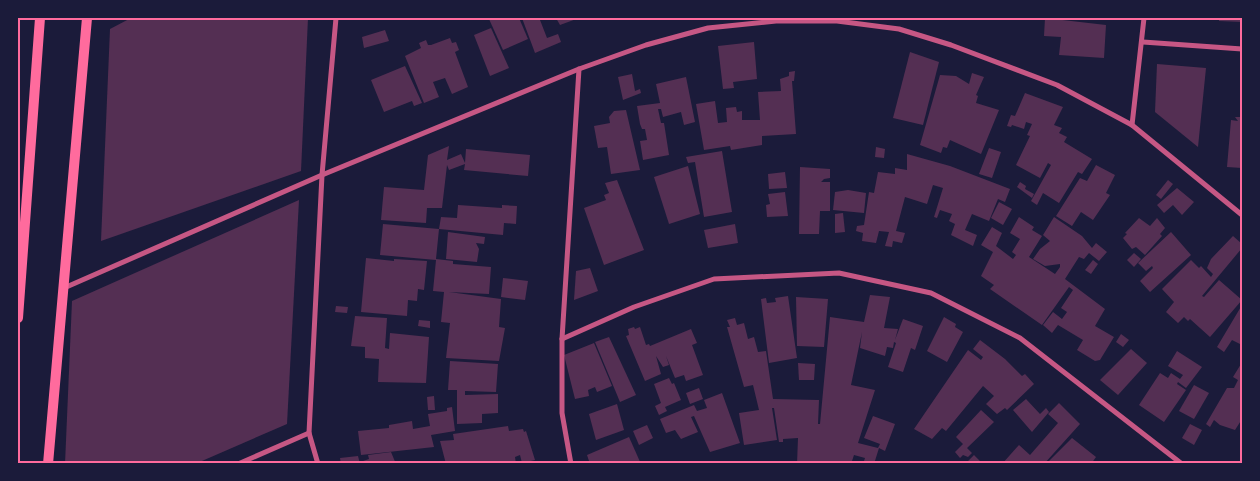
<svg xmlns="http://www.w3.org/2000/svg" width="1260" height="481" viewBox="0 0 1260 481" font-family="'Varela Round',sans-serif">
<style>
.building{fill:#542f53}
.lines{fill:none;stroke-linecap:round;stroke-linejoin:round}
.minor{stroke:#c65784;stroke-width:5}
.secondary{stroke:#ff6b9d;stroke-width:10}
.neatline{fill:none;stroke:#ff6b9d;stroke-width:2}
</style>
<rect width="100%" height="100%" fill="#1b1b3a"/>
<g class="building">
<path d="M131 18H308L301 171 101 241 110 29Z"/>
<path d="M491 18H519L528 39 503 50 489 19Z"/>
<path d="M522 18H542L540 20 547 38 558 34 561 42 535 53Z"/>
<path d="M556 18H579L560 25Z"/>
<path d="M1045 18 1106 25 1104 58 1059 55 1061 37 1044 36Z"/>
<path d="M1219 18H1242V22L1219 21Z"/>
<path d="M491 28 509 68 490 76 474 35Z"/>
<path d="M385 30 389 41 364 48 362 37Z"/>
<path d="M450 38 452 43 456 42 459 50 455 52 468 87 452 94 445 78 433 82 439 97 424 103 405 56 421 48 419 43 426 40 428 45H431Z"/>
<path d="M754 42 757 79 733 82 734 88 723 89 718 46Z"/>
<path d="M910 52 939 62 923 125 893 118Z"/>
<path d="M1157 64 1206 68 1198 147 1155 112Z"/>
<path d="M405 66 422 103 414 106 412 101 384 112 371 80Z"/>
<path d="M795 71 794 81H792L796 134 762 136V145L731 150 730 146 704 150 696 104 715 101 718 123 727 122 726 108 736 107 737 112 742 111V120H760L758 92 781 91 780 79 789 76V72Z"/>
<path d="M972 73 984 77 976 95 978 96 976 103 999 110 981 154 950 140 947 148 943 147 941 153 920 145 940 75 956 76 969 84Z"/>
<path d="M632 74 635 91 640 89 641 93 623 100 618 77Z"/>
<path d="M686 77 695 122 684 125 681 112 663 117 661 109H658L661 123H664L669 155 643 160 640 141 647 140 645 129H642L640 124 637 106 660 103 656 84Z"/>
<path d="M1025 93 1063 107 1054 125 1062 128 1059 133 1067 137 1064 142 1092 159 1082 174 1078 172 1059 203 1043 193 1037 205 1031 201 1051 165 1048 163 1040 178 1016 165 1030 136 1027 135 1032 124 1026 122 1024 129 1012 125 1011 127 1007 126 1011 115 1015 116Z"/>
<path d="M626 110 640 170 611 174 607 147 598 148 594 126 610 123 609 117 614 111Z"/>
<path d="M1235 117H1242V168L1227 167 1231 120 1238 121Z"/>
<path d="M449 146 447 160 461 154 465 163 466 149 530 155 528 176 464 170 465 164 449 170 447 165 442 208H427L426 223 381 220 384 187 424 190 428 155Z"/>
<path d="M876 147 885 149 884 158 875 157Z"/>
<path d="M989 148 1001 152 992 178 979 174Z"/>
<path d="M722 151 732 212 704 217 695 162 688 163 686 157Z"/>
<path d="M907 154 950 166 1010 189 1005 202 998 199 989 221 972 214 965 230 977 235 973 246 951 235 955 224 949 221 952 214 940 210 937 218 934 217 943 188 933 185 927 204 905 197 896 231 905 233 902 243 893 241 892 247 885 246 889 232 879 231 876 243 862 241 863 233 856 231 857 226 864 225 869 192 874 193 878 172 895 174V168L907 170Z"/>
<path d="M1096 165 1115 175 1106 193 1110 195 1093 220 1081 212 1072 226 1056 216 1080 178 1087 181Z"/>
<path d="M688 166 700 214 669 224 654 177Z"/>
<path d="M800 167 830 169V178L824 179 821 182H830V211H820L819 234H799Z"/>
<path d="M785 172 787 188 769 189 768 174Z"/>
<path d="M617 180 644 250 604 265 584 208 606 200 604 195 609 193 605 183Z"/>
<path d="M1168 180 1173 184 1161 199 1156 195Z"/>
<path d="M1020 182 1026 186 1025 189 1034 194 1032 198 1017 187Z"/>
<path d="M1177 188 1194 202 1182 215 1173 205 1164 213 1157 205Z"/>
<path d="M848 190 866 193 864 213 833 210 835 192Z"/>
<path d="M785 192 788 216 767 217 766 205 770 204 768 194Z"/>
<path d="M299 200 287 424 195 464H65L72 301Z"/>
<path d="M999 202 1012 209 1003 225 991 218Z"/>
<path d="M458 205 502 208V205L517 206 516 224 504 223 503 235 439 229 441 217 457 218Z"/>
<path d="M843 213 845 232 835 233V214Z"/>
<path d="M1019 217 1034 227 1032 230 1042 236 1029 257 1055 274 1060 267V264L1045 266 1033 259 1040 249 1050 241 1043 235 1054 217 1082 236 1092 248 1096 243 1107 252 1099 261 1089 253 1084 259 1079 257 1065 279 1105 309 1095 326 1114 337 1100 360 1095 361 1077 350 1083 340 1058 325 1052 333 1043 325 1053 312 1062 319 1067 312 1061 308 1073 290 1069 287 1042 325 990 289 994 285 981 276 993 252 981 245 992 227 1002 233 996 246 1013 259 1016 255 1012 252 1020 239 1010 233Z"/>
<path d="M1139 218 1150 226 1157 218 1165 228 1160 234 1162 236 1145 255 1136 247 1132 249 1123 238 1127 234 1125 233Z"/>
<path d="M383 224 439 229 436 259 453 261V264L491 267 489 294 449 292 501 299 499 327 505 328 499 361 446 358 450 323 441 322 444 292 433 291 436 260 380 255Z"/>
<path d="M735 224 738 243 708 248 704 230Z"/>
<path d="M448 232 485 237 484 244 476 243 479 249 477 262 446 259Z"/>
<path d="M1171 232 1191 255 1150 292 1140 281 1153 268 1152 266 1146 271 1138 263Z"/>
<path d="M1233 236 1242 244V248L1202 296 1204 297 1219 280 1242 300 1210 337 1190 319 1188 321 1184 317 1178 323 1166 312 1174 302 1162 289 1191 260 1199 268 1201 266 1211 277 1213 274 1207 268 1211 259Z"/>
<path d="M1134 253 1141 259 1134 267 1127 260Z"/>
<path d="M366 258 394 261V259L427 261 424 290 418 289 417 301 408 300 407 316 361 312Z"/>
<path d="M1093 260 1098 264 1091 274 1085 270Z"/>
<path d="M590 268 598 291 574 300 576 271Z"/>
<path d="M503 278 528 281 525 300 501 297Z"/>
<path d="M870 295 890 297 884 328 898 329 895 340 903 319 923 326 915 350 911 348 903 372 888 367 896 343 894 342 893 348 887 347 885 356 860 348 862 332 851 385 875 390 858 443 878 448 880 444 864 438 873 416 895 424 885 451 879 448 874 464H863L865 458 854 455 851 464H797L798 438 783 439V442H779L774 408H772L777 440 744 445 739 413 759 410 753 385 744 387 727 327H730L727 320 735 318 737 325 744 323 748 339 754 337 758 352 766 351 773 399 819 400 818 424H820L830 317 864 322Z"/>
<path d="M788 296 797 358 769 363 761 299 766 298 767 303 776 302 775 298Z"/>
<path d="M796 297 828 299 824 347 797 346Z"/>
<path d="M1242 305V341L1240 344 1232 340 1224 352 1217 347Z"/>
<path d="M336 306 348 307 347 313 335 312Z"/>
<path d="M355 316 387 318 385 348 389 349 390 333 429 337 426 383 378 382 379 359 365 358V347L351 346Z"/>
<path d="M944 317 956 324 955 327 963 332 947 362 927 351Z"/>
<path d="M419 320 430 321V328L418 326Z"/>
<path d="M634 327 635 329 640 327 646 345 649 344 650 346 691 329 697 343 692 345 703 375 686 381 684 375 675 378 666 356 669 365 663 367 656 356 661 374 645 381 626 336 629 335 628 329Z"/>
<path d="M1121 334 1129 340 1123 347 1116 342Z"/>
<path d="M609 337 636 395 620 402 595 342Z"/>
<path d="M980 340 1005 359 1022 376 1025 374 1034 384 1007 410 1005 408 997 414 986 404 994 396 983 386 946 431 942 428 932 439 914 429 968 350 981 360 983 357 973 349Z"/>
<path d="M594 343 612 386 597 392 595 387 588 390 589 396 575 399 564 355Z"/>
<path d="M1131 349 1147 363 1118 395 1100 380Z"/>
<path d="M1177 351 1202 367 1186 388 1178 382 1177 384 1186 390 1164 422 1139 405 1160 373 1168 378 1171 373 1180 379 1183 375 1168 366Z"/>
<path d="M450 361 498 364 496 392 465 391V395L498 394V413L482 414V423L457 424V390H448Z"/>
<path d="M798 363 815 364 814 380H799Z"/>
<path d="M1241 364 1242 419 1235 430 1220 425 1214 420 1210 427 1206 424 1227 388H1234L1238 380 1233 377Z"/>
<path d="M669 378 672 384 674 383 681 400 665 407 667 411 659 415 655 406 661 403 654 384Z"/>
<path d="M1194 385 1209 393 1194 419 1179 411Z"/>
<path d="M699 388 703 399 690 404 686 393Z"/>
<path d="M722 393 740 443 710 452 694 416 691 417 698 432 681 439 675 430 666 433 660 419 694 405 697 411 707 408 704 400Z"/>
<path d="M434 396 435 410H428L427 397Z"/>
<path d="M1026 399 1040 414 1046 408 1049 412 1032 432 1013 410Z"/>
<path d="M1059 403 1080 424 1044 464H1002L1019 445 1030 455 1058 423 1048 414Z"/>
<path d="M617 404 624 430 596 440 589 414Z"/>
<path d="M452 407 455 431 431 435 434 447 361 455 358 431 389 428V425L412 421 413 429 430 426 428 414 447 411V408Z"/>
<path d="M981 410 994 422 967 448 972 453 968 457 963 455 960 458 955 452 963 444 956 437Z"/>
<path d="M1190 424 1202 430 1194 445 1182 438Z"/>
<path d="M647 425 653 438 639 445 633 431Z"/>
<path d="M508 426 509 431 523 429 524 432 526 431 535 460 522 463 520 455 515 457 516 464H446L440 441 454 440 453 434Z"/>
<path d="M629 437 641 464H590L587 455Z"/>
<path d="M1072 438 1096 457 1091 464H1046Z"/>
<path d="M391 452 396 464H364L363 461 369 459 368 455Z"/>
<path d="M974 455 983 464H963L967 462Z"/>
<path d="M358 456 360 464H341L340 458Z"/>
</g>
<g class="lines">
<g class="minor">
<path d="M1143 42 1242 49"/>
<path d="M1132 125 1144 18"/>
<path d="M64 288 322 175 579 69 646 45 708 28 776 21H837L899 29 951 45 1057 85 1132 125 1242 215"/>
<path d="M562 339 634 307 714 279 839 273 931 293 1020 338 1182 464"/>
<path d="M238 464 309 433"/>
<path d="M318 464 309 433 322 175 336 18"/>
<path d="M571 464 562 413V339L579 69"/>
</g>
<g class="secondary">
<path d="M18 318 40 18"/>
<path d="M48 464 87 18"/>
</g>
</g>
<rect width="1260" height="481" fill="none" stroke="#1b1b3a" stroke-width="38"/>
<rect x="19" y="19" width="1222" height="443" class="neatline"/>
</svg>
